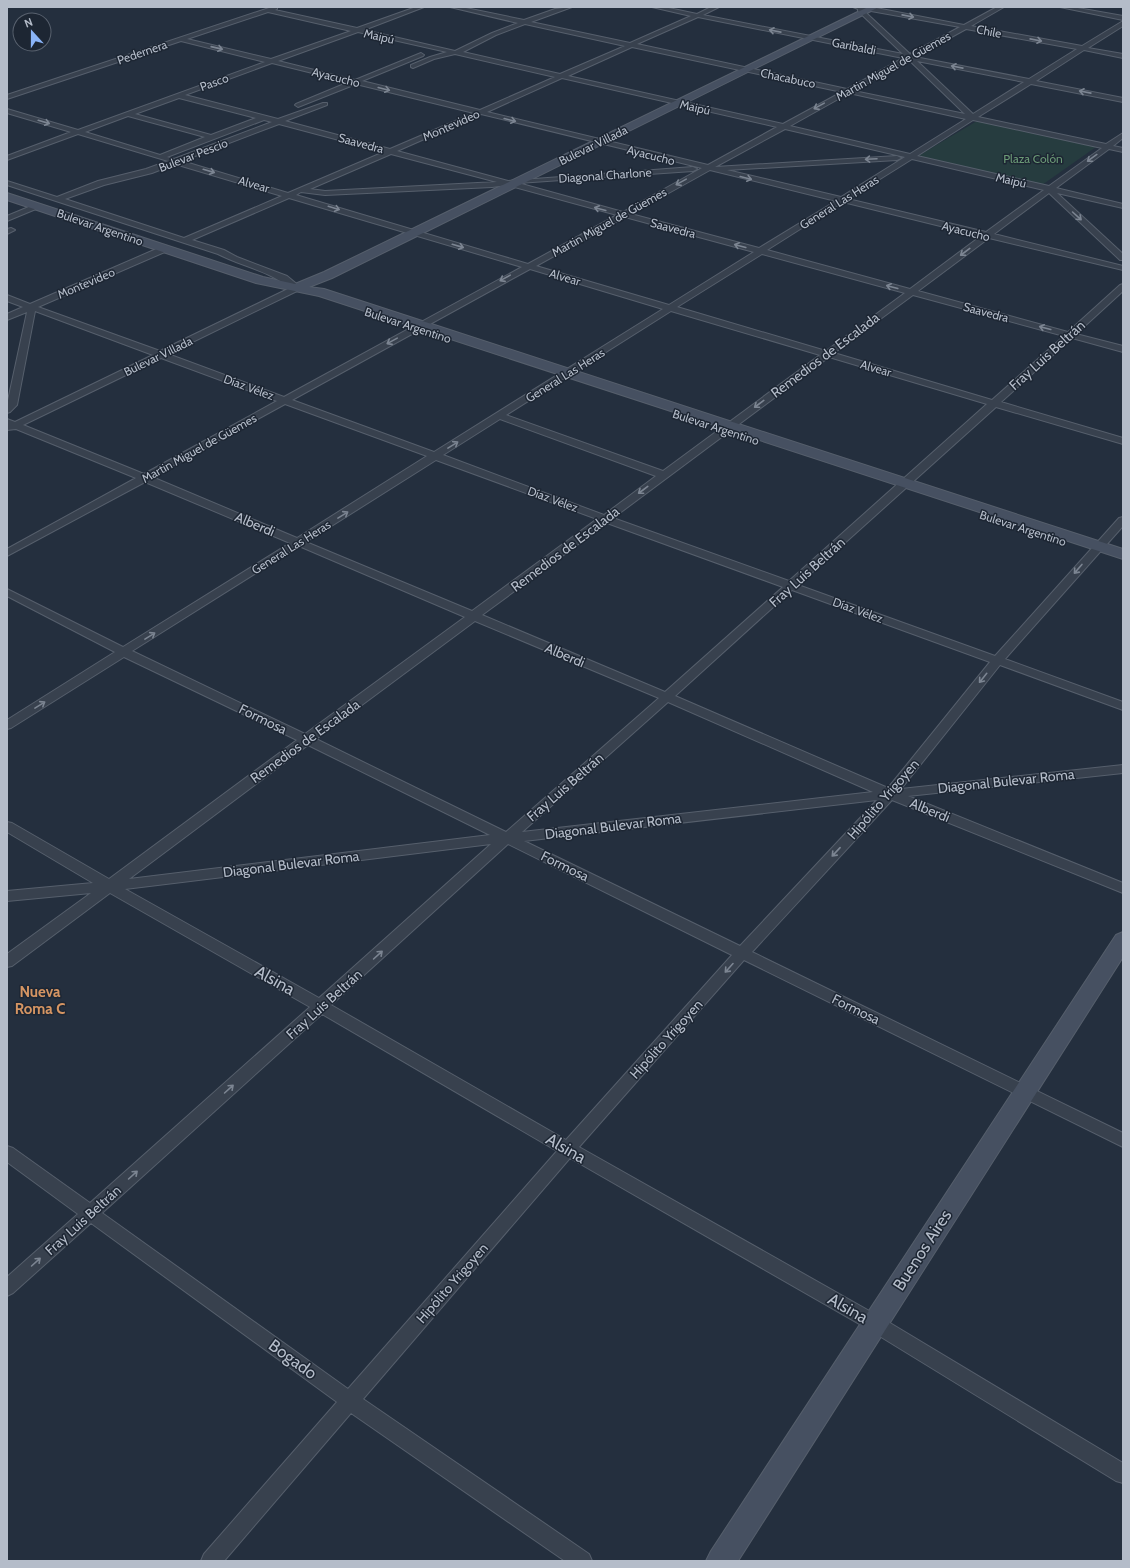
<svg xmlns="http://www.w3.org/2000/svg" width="1130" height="1568" viewBox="0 0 1130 1568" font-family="Cabin,sans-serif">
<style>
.green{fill:#263c3f}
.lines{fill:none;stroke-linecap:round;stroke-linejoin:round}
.minor-casing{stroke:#565f6c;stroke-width:2}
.secondary-casing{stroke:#565f6c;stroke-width:2}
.minor{fill:#38414e;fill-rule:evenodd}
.secondary{fill:#465061;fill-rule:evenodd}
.oneway{stroke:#7c8592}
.labels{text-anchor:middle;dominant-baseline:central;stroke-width:3;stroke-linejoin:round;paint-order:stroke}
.far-street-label{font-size:12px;fill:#b4bcc9;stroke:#1d2633}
.far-park-label{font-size:12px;fill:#6b9a76;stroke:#1d2633}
.street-label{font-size:14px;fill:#b4bcc9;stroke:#1d2633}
.neighbourhood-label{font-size:15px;font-weight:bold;fill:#d59563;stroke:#1d2633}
.near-street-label{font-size:17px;fill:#b4bcc9;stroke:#1d2633}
</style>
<rect width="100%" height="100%" fill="#242f3e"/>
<path class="green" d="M977 121 1096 147 1042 185 918 156Z"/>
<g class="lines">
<defs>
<g id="minor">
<path d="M272 7H277V9L275 10 357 28 416 7H424L364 30 455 51 492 33 518 23 450 7H461L524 20 555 9 572 7 531 22 630 43 691 16 652 7H664L697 14 711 7H719L703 15 903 54 858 11V9L853 7H871L964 25 997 7H1004L971 26 1082 46 1123 21V26L1088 48 1123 54V58L1084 50 1036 81 1123 98V102L1031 84 978 117 1106 144 1123 133V138L1113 146 1123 148V152L1109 149 1056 188 1123 204V208L1057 193 1123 254V260H1120L1049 193 994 234 1123 266V270L989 238 918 291 1068 332 1120 285 1123 284V291L1076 334 1123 346V352L1072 338 1001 402 1123 438V444L996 407 798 585 995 656 1119 518 1123 517V526L1005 659 1123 702V710L1000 665 901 789 1123 765V773L908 796 1123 883V893L892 800 752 952 1123 1133V1147L744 960 579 1147 880 1317 1123 1463V1483L1116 1481 868 1329 570 1158 363 1399 589 1554 592 1561H565L351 1413 224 1561H201L204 1554 337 1402 91 1223 13 1293 7 1296V1277L78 1214 7 1162V1146L13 1148 90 1203 310 1007 110 893 12 966 7 967V954L91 893 7 901V891L93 883 7 832V822L12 823 109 879 297 740 124 657 11 728 7 729V720L115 652 7 596V589L123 647 290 543 145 482 7 556V549L136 478 16 429 7 430V419L15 422 153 355 35 311 17 405 10 412 7 413V405L27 312 7 320V314L23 307 7 301V295L30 304 161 247H167V251L38 307 160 351 290 288C270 271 241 266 218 254L7 185V181L57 197 98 181 146 169 168 161 78 134 7 160V156L71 132 7 113V109L78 130 265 62 181 41 7 99V95ZM863 10 871 11 960 27 910 54ZM268 12 351 31 271 59 187 39ZM698 17 903 58 847 89 637 44ZM525 24 625 46 560 74 463 52 496 35ZM966 29 1077 49 1029 79 915 57ZM358 32 447 52 430 57 411 65V67L413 68 434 59 455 54 555 77 480 110 362 81 423 56 424 55 421 53 355 80 278 61ZM632 47 842 92 783 124 568 76ZM909 60 965 114 854 91ZM917 61 1024 82 973 114ZM272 63 349 82 296 104 295 105 298 107 356 84 474 113 390 149 285 121 327 105V103H323L278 119 185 95ZM562 78 777 127 708 165 487 112ZM849 93 966 119 910 154 790 126ZM179 98 256 118 211 135 135 114ZM481 114 702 168 623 212 518 183 693 171 697 169 693 167 508 181 397 151ZM128 116 205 137 160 155 85 132ZM264 120 272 122 174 159 167 157ZM973 120 1102 148 1049 186 917 156ZM279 124 384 152 288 193 182 161ZM785 129 905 157 841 197 727 170 897 160 901 158 897 156 715 167ZM391 154 497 182 325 191 310 189ZM912 159 1044 190 986 232 848 199ZM175 164 282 196 184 238 65 199 104 185 152 173ZM710 170 836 201 759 248 631 214ZM507 185 617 215 528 264 296 195 301 192 325 195 492 187ZM289 198 522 267 284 397 168 354 299 290 300 288 299 286 287 276 237 257 224 250 192 240ZM843 202 981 236 910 289 767 250ZM625 217 754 252 669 305 536 266ZM762 254 905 293 826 351 677 307ZM530 269 663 309 434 452 292 400ZM913 295 1064 336 992 400 834 353ZM671 311 820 355 663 471 506 415ZM829 357 987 404 789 581 613 518ZM161 358 277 401 144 474 23 425ZM285 404 427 456 297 538 152 477ZM500 419 656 476 604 515 443 455ZM436 460 597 519 472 611 306 542ZM607 523 783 587 665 692 482 615ZM299 546 465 617 305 734 132 651ZM792 590 990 662 888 788 675 696ZM475 621 659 698 506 832 316 739ZM668 702 873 792 522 832ZM308 745 490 835 129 879ZM877 800 740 946 524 841ZM491 844 319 998 125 889ZM508 844 732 955 566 1140 331 1005ZM322 1014 557 1151 348 1389 102 1213Z"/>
<path d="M1060 7H1072L1123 16V20Z"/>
<path d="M36 204H39L43 206 7 221V216Z"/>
<path d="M11 228 15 230 7 234V229Z"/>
</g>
<g id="secondary">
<path d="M868 7H879L419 235 332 278 309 287 324 289 1123 549V559L319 296 256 283 7 200V193L263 277 295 284 324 272Z"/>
<path d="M1123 932V957L738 1561H706L711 1551 1116 935Z"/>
</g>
</defs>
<use href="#minor" class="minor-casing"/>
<use href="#secondary" class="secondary-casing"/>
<use href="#minor" class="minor"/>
<use href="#secondary" class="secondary"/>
</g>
<defs><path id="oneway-shaft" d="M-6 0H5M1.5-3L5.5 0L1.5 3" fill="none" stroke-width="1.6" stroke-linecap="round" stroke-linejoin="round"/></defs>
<g class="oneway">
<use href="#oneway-shaft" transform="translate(908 16) rotate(11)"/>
<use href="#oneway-shaft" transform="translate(775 31) rotate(-169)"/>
<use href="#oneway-shaft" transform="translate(1036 40) rotate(11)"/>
<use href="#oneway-shaft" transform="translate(217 48) rotate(13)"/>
<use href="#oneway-shaft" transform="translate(957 67) rotate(-169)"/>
<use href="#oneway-shaft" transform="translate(384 89) rotate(14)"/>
<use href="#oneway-shaft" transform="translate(1085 92) rotate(-169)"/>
<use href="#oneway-shaft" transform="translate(819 106) rotate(151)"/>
<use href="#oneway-shaft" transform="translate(510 120) rotate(14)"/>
<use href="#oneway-shaft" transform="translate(44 122) rotate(16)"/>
<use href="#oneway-shaft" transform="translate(1092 158) rotate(144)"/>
<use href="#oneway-shaft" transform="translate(871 159) rotate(177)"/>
<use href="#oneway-shaft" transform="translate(209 171) rotate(16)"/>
<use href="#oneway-shaft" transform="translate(746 178) rotate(14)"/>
<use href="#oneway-shaft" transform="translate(681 182) rotate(151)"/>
<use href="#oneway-shaft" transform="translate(334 208) rotate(17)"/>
<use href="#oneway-shaft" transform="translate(600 209) rotate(-165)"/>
<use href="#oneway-shaft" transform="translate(1077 216) rotate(42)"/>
<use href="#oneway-shaft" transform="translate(458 246) rotate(16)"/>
<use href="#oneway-shaft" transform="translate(740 246) rotate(-165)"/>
<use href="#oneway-shaft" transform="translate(965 252) rotate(143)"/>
<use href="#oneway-shaft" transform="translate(505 278) rotate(151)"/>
<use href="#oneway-shaft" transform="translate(892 287) rotate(-165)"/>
<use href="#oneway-shaft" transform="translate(1045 328) rotate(-165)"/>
<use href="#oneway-shaft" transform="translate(392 341) rotate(151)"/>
<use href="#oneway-shaft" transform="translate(759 404) rotate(143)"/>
<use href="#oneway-shaft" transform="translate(453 445) rotate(-32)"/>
<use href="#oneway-shaft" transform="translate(643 490) rotate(143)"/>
<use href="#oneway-shaft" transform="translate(343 515) rotate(-32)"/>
<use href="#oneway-shaft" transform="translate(1078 569) rotate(131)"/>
<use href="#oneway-shaft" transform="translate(150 636) rotate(-32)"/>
<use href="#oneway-shaft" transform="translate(983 678) rotate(129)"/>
<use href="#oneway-shaft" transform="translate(40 705) rotate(-32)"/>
<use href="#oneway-shaft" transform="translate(836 852) rotate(133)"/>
<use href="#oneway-shaft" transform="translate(378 955) rotate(-42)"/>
<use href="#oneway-shaft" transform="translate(729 968) rotate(132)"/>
<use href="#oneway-shaft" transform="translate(229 1089) rotate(-42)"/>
<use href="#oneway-shaft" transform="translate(133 1175) rotate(-42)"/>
<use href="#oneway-shaft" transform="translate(36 1262) rotate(-42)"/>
</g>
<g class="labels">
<g class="far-street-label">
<text transform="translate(989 31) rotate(11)">Chile</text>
<text transform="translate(379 36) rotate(13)">Maipú</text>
<text transform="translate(854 46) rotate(11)">Garibaldi</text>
<text transform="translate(142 52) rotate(-19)">Pedernera</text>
<text transform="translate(893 66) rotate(-29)">Martin Miguel de Güemes</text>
<text transform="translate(336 77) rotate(14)">Ayacucho</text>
<text transform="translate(788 78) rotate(12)">Chacabuco</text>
<text transform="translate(214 82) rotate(-20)">Pasco</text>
<text transform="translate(695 107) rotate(13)">Maipú</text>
<text transform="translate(451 125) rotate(-24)">Montevideo</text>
<text transform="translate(361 143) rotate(15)">Saavedra</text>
<text transform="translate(593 145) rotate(-26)">Bulevar Villada</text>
<text transform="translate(193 155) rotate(-21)">Bulevar Pescio</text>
<text transform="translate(651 155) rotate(14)">Ayacucho</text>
<text transform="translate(605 175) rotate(-4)">Diagonal Charlone</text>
<text transform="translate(1011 180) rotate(13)">Maipú</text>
<text transform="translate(254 184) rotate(16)">Alvear</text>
<text transform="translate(839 202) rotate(-32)">General Las Heras</text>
<text transform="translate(609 222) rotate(-29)">Martin Miguel de Güemes</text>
<text transform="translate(100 227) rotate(19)">Bulevar Argentino</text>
<text transform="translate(673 228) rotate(15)">Saavedra</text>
<text transform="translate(966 231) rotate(14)">Ayacucho</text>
<text transform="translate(565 277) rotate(17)">Alvear</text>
<text transform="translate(86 283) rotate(-23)">Montevideo</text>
<text transform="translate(986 312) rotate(15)">Saavedra</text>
<text transform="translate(408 325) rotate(18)">Bulevar Argentino</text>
<text transform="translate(158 356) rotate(-26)">Bulevar Villada</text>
<text transform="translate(876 368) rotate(16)">Alvear</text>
<text transform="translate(565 375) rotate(-32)">General Las Heras</text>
<text transform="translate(249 387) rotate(20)">Díaz Vélez</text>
<text transform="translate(716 427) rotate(18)">Bulevar Argentino</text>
<text transform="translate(199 448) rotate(-29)">Martin Miguel de Güemes</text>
<text transform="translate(553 499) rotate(20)">Díaz Vélez</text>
<text transform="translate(1023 528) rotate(18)">Bulevar Argentino</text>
<text transform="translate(291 547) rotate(-32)">General Las Heras</text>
<text transform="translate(858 610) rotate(20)">Díaz Vélez</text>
</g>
<g class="far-park-label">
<text x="1033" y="158">Plaza Colón</text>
</g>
<g class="street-label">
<text transform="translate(825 355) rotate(-37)">Remedios de Escalada</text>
<text transform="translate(1047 355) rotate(-42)">Fray Luis Beltrán</text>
<text transform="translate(255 524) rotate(23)">Alberdi</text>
<text transform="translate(565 549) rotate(-37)">Remedios de Escalada</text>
<text transform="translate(807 572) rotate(-42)">Fray Luis Beltrán</text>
<text transform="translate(565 655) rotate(23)">Alberdi</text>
<text transform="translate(263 719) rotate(26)">Formosa</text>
<text transform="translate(305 741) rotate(-36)">Remedios de Escalada</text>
<text transform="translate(1006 781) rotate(-6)">Diagonal Bulevar Roma</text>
<text transform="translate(565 787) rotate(-41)">Fray Luis Beltrán</text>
<text transform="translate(883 799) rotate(-49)">Hipólito Yrigoyen</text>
<text transform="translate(930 810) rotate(22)">Alberdi</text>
<text transform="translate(613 826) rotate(-7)">Diagonal Bulevar Roma</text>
<text transform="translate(291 864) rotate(-7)">Diagonal Bulevar Roma</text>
<text transform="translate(565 866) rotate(26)">Formosa</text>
<text transform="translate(324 1004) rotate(-42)">Fray Luis Beltrán</text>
<text transform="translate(856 1009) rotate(26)">Formosa</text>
<text transform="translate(666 1039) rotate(-48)">Hipólito Yrigoyen</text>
<text transform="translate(83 1220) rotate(-42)">Fray Luis Beltrán</text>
<text transform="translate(452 1283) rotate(-49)">Hipólito Yrigoyen</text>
</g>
<g class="neighbourhood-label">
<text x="40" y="992">Nueva<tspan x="40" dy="17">Roma C</tspan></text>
</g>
<g class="near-street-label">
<text transform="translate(275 980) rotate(29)">Alsina</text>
<text transform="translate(566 1148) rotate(30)">Alsina</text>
<text transform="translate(922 1250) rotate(-57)">Buenos Aires</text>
<text transform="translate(848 1308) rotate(30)">Alsina</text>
<text transform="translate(293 1359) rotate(36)">Bogado</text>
</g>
</g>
<rect width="1130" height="1568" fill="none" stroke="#b4bcc9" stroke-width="16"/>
<g transform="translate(32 32) rotate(339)"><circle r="19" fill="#1d2633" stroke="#59626f"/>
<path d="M0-3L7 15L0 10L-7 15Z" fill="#8ab4f8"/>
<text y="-6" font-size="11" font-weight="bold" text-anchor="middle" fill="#b4bcc9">N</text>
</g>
</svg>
